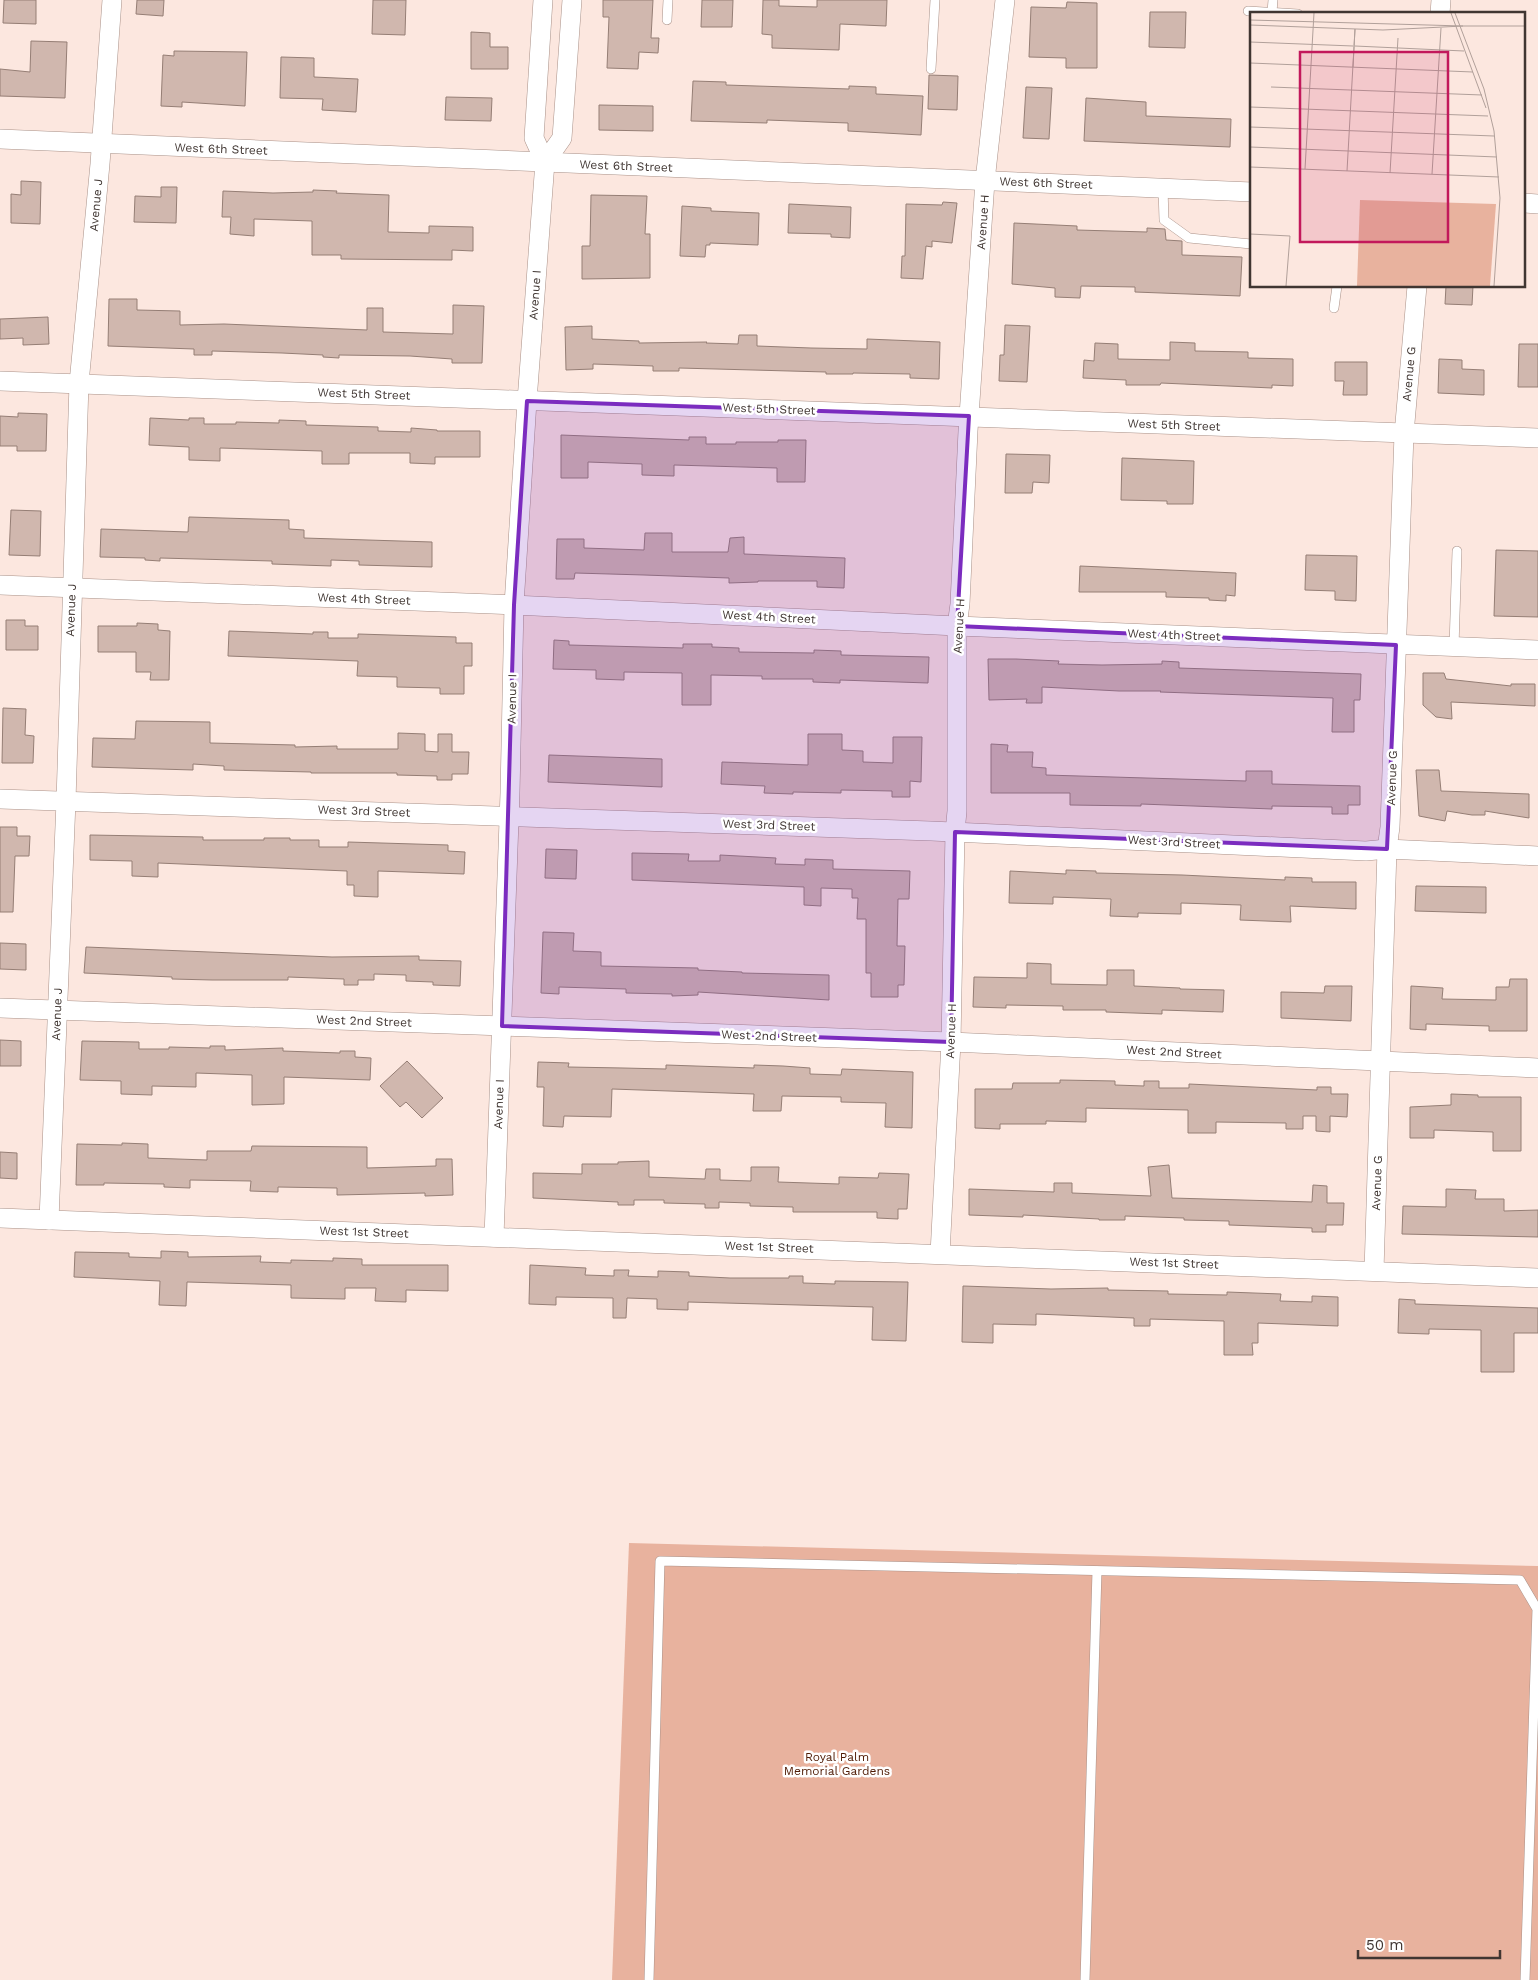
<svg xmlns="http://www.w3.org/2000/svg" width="1538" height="1980" viewBox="0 0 1538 1980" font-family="'Work Sans',sans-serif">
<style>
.green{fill:#e8b29e}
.building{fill:#d0b7ae;stroke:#957e75}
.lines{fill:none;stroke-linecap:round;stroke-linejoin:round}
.service-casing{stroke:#a99188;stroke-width:10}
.minor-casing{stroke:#a99188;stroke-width:20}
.service{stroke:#fff;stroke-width:9}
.minor{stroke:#fff;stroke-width:19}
.marked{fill:#7b2cbf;fill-opacity:0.2;stroke:#7b2cbf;stroke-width:4;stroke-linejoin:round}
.labels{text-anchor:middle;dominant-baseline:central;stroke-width:5;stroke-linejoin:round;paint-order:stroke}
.street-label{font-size:12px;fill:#403632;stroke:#fff}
.park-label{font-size:12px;fill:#4f1b04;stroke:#fff}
.inset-road{fill:none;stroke:#b1a09a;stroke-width:1}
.view{fill:#c2185b;fill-opacity:0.15;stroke:#c2185b;stroke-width:2.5}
.inset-edge{fill:none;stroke:#403632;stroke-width:2.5}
</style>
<rect width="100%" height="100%" fill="#fce7df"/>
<path class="green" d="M629 1543 1538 1566V1980H612Z"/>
<g class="building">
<path d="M4 0H36V24L3 23Z"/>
<path d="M137 0H164L163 16 136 14Z"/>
<path d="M373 0H406L405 35 372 34Z"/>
<path d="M603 0H653L651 38H659L658 53 639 52 638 69 607 68 609 17H603Z"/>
<path d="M702 0H733L732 27H701Z"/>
<path d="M763 0H779V6L817 7V0H887L886 26 840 24 839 50 772 48V35L762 34Z"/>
<path d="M1067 2 1097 3V68H1066V58L1029 57 1031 7 1066 8Z"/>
<path d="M1150 12H1186L1185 48 1149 47Z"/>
<path d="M471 32 490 33V47H508V69H471Z"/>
<path d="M31 41 67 42 65 98 0 96V69L30 72Z"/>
<path d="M174 51 247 52 245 106 182 102V107L161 106 163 55 174 56Z"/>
<path d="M281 57 314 58V77L358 79 356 112 322 110 323 99 280 98Z"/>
<path d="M929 75 958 76 957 110 928 109Z"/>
<path d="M693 81 726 82V85L849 89V86L876 87V94L923 96 921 135 848 131V123L767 120V123L691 121Z"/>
<path d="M1026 87 1052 88 1049 139 1023 138Z"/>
<path d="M446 97 492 98 491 121 445 120Z"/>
<path d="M1086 98 1146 102V116L1231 119 1230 147 1084 141Z"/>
<path d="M599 105 653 106V131L599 130Z"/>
<path d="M21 181 41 182 40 224 11 223V194L21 195Z"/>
<path d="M161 187H177L176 223 134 222 135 196 161 197Z"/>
<path d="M313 190 337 191 336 193 389 195 388 232 429 233V226L473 227V251L452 250V260L341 259V255H312V221L254 219V236L230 234 231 217H222L223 191 273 193 313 192Z"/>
<path d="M591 195 647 196 645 234H650V278L582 279V246H590Z"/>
<path d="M943 202 957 203 952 243 932 241V247L926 246 923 279 901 278 902 256H905L906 204 942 205Z"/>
<path d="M789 204 851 207 850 238 831 237V234L788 233Z"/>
<path d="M682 206 711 208V211L759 213 758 245 710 243V245H706L705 257 680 256Z"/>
<path d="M1014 223 1077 226V230L1147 232V228L1165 229 1166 240 1182 241V255L1242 257 1240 296 1135 292V287L1081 286 1080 298 1055 297V288L1012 284Z"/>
<path d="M1446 286H1473L1472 305 1445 304Z"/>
<path d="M109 299H137V310L180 311V325L224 324 367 330V308H383V332L453 334V305L484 306 482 363H452V359L410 356 339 355V358L323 357V355L282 353 212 351V355H194V349L108 346Z"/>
<path d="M48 317 49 344 23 345V338L0 339V319Z"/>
<path d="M1005 325 1030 326 1027 382 999 381 1000 355H1004Z"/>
<path d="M592 326V339L639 341V343L707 342 706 343 738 344 739 335H757V346L811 348 867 349V339L940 342 939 379 910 378V374L853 373V374H826V372L679 368V371H653V366L593 364V369L566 370 565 327Z"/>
<path d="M1170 342 1195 343V351L1248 352V358L1293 359V386L1272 385V388L1161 383 1160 385H1126V380L1083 378 1084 360 1094 361 1095 343 1118 344V359L1170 360Z"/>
<path d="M1519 344H1538V387H1518Z"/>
<path d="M1439 359 1462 360V369L1484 370V395L1438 393Z"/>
<path d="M1335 362H1367V395H1343L1344 381H1335Z"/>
<path d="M18 413 47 414 46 451H17V446H0V416L18 417Z"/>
<path d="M150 418 189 420V418H204V424H236V422L279 423V420L306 421V425L378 427V431L411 432V428L437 430V431H480V457H435V464L410 463V453H349V464H322V451L220 448V461L189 460V447L149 445Z"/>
<path d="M561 435 689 440V437H706V444H736V442H778V440H806L805 482H777V468L674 465V476L642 475V464L588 462V478H561Z"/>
<path d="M1006 454 1050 455 1049 483 1033 482 1032 493H1005Z"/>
<path d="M1122 458 1194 461 1193 504H1167V501L1121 500Z"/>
<path d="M11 510 41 511 40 556 9 555Z"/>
<path d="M189 517 289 520V529L304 530V538L432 542V567L359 565V561L331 560V566L272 564V561L160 558V561L145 560V558L100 557 101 529 188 532Z"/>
<path d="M645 533H672V552H728L730 538 744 537V554L845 558 844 588 817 587V581H758V582L729 583V578L644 575 575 573 574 579H556L557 539H584V548L644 550Z"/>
<path d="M1496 550 1538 551V617L1494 616Z"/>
<path d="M1306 555 1357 556 1356 601 1335 600V591L1305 590Z"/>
<path d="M1080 566 1236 573 1235 596 1226 595V601L1209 600V598L1166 597V592H1079Z"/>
<path d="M6 620H25V626H38V650H6Z"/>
<path d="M137 623 158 624V630L170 631 169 680H150L151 672H136V652H98V626H137Z"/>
<path d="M229 631 313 634V632H328V638H358V634L456 637V643H472V666H464V694H440V688L397 687V677L357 676 358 661 228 656Z"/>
<path d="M554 640 569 641V645L683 648V644H712V647L739 648V652L814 653V650L841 651V655L929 657 928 683 840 680V683L813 682V679H762V676L711 675V705H682V673L624 672V680L596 679V670L553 669Z"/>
<path d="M988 659H1016L1059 661 1058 664 1102 665 1162 664V661L1179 662V668L1361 674 1360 700H1354V732H1332L1333 698 1160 692 1161 691H1119L1042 687V703H1026L1027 699 989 700Z"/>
<path d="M1423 673H1444L1446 679 1511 686V684H1535V706L1451 702 1452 719 1436 717 1423 705Z"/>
<path d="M3 708 26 709 25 735 34 736 33 763H2Z"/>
<path d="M136 721 210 722V743L295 745V747L337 746V749H398V733L425 734V751L438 752V734H452V752H469L468 774H452V780H437V776L397 775V773H311V772L224 770V766L193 764V770L92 767 93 738 135 739Z"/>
<path d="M808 734H842V750L863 751V762L893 763V737H922L921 782 910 781V797H892V791L841 790V793L793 792V794L764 793 765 786 721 784 722 762 808 765Z"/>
<path d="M991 744 1008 745 1007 752H1033L1032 767 1046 768V775L1246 781V771H1272V784L1360 786V805H1348V814H1332V807L1272 806V809L1141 804V806L1070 805V793H991Z"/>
<path d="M549 755 662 759V787L548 782Z"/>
<path d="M1416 770H1439L1441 791 1529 794V818L1485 811V815H1472L1447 811 1445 821 1419 816Z"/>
<path d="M0 827H17V836H30L29 856H15L13 912H0Z"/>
<path d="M90 835 203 837V840H264V838H290V840H319V847H348V842L448 845V851L465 852 464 874 378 871V897L354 896V885H347V871L158 863V877L132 876V861L90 860Z"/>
<path d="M546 849 577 850 576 879 545 878Z"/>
<path d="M632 853 689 854 688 861H720V855L776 858 775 864 805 865V859L833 860V869L910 871 909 899H898L897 946H905L904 985H898V997H871V973H866V919H857L858 898H852V889L821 888V906L804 905V887L632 880Z"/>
<path d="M1066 870 1096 871V873L1182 875 1285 880V877L1312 878V882H1356V909L1290 906 1291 922 1240 920 1241 905 1181 903V914L1138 913V917L1110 916 1111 899 1053 897V904L1009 903 1010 871 1066 874Z"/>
<path d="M1416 886 1486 887V913L1415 911Z"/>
<path d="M543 932 574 933 573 951 601 952V966L698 968V970L742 972V973L829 975V1000L698 992V995L672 996V994L626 993V989L559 987V994L541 993Z"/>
<path d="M0 943 26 944V970L0 969Z"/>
<path d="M86 947 332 957 419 956V960L461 961 460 986 433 985V982L406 981V975L374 974V980H358V985H344V979L288 977V980H212L172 979V977L84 973Z"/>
<path d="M1027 963 1051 964V984L1107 985V970H1134V986L1180 988V989L1224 990 1223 1012 1162 1010V1014L1106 1012V1010H1063V1006L1006 1005V1008L973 1007 974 977 1027 978Z"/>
<path d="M1510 979H1527V1031H1489V1026L1426 1024V1030L1410 1029 1411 986 1443 988 1442 999 1496 1000V987H1509Z"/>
<path d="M1325 986H1352L1351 1021 1281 1018V992L1324 993Z"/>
<path d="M0 1040 21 1041V1066H0Z"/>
<path d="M82 1041 139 1042V1049H169V1047L210 1048V1046H225V1050L283 1048V1051L340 1053V1051H355V1057L371 1058 370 1080 284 1077V1104L252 1105V1075L196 1073V1087L152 1086V1095L121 1094V1081L80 1080Z"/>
<path d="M407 1061 443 1098 422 1118 406 1102 400 1107 380 1086Z"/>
<path d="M538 1062 569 1063 568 1067 623 1068 666 1069V1065L754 1068V1065L783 1066 810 1068V1074L841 1075 842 1069 913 1072 912 1128 885 1127 886 1103 841 1102V1097L782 1096 781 1111H753L754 1094 612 1089 611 1117 564 1116 563 1127 543 1126 544 1087H537Z"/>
<path d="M1060 1080 1115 1081V1085L1144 1086V1081H1159V1088H1189V1084L1317 1090V1087H1331V1094H1348L1347 1117 1330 1116V1132L1316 1131V1116H1303V1129H1286V1123L1216 1122V1133H1188V1110L1086 1108V1122L1046 1121V1124H1000V1129L975 1128V1089H1012L1013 1083H1060Z"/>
<path d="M1451 1094 1478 1095V1097H1521V1151H1493V1132L1434 1130V1138H1410V1107L1451 1105Z"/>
<path d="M122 1143 148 1144V1158L207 1160V1151H251L252 1146 367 1147V1168L436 1166V1159H452L453 1195 425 1196V1193L337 1195V1188L278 1187V1192L250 1191 251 1181 190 1180V1188L164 1187V1184L104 1183V1185H76L77 1144 122 1145Z"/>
<path d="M0 1152 17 1153V1179L0 1178Z"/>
<path d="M649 1161V1177L705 1179 706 1169H720V1180L751 1181V1167H779L778 1182 839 1184V1177L878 1178 879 1173 909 1174 907 1209H898V1219L877 1218V1212H793V1207L750 1206V1203L719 1202V1208H705V1204L664 1203V1200H634V1205H618V1202L533 1198V1173L582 1174V1164H618V1162Z"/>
<path d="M1169 1165 1172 1198 1312 1202 1313 1185 1327 1186V1203H1344L1343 1225H1326V1232H1312V1228L1229 1225V1221L1184 1220V1218L1125 1216V1220H1099V1219L1023 1215V1217L969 1215V1189L1054 1192V1183H1072V1193L1151 1196 1148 1167Z"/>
<path d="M1446 1189 1476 1190 1475 1199H1504V1211L1538 1210V1237L1402 1234 1403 1206 1446 1207Z"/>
<path d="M161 1251 188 1252V1257L261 1256 260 1262 291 1263V1260L333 1261V1258L362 1259V1265H448V1291L406 1290V1302L375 1301 376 1288H345V1299L291 1298V1285L187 1282 186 1306 159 1305 160 1281 74 1277 75 1252 129 1253V1257L161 1258Z"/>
<path d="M530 1265 586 1268 585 1275 614 1276V1270H629L628 1276 658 1277V1271L689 1272V1276L730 1278H789V1276H803V1283L835 1284V1281L908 1282 906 1341 872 1340 873 1307 688 1302V1310L657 1309V1299L627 1298 626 1318H613V1298L556 1297V1305L529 1304Z"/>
<path d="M963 1286 1051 1289 1108 1288V1290L1168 1291V1294L1227 1295V1292L1281 1294 1280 1301 1312 1302V1296L1338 1297V1326L1258 1323V1343H1252L1253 1355H1224V1321L1150 1319V1326H1134V1318L1036 1314V1325L993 1324V1343L962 1342Z"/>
<path d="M1399 1299 1415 1300V1304L1538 1308V1333H1514V1372H1481V1330L1429 1329V1334L1398 1333Z"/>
</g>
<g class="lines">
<defs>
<g id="service">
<path d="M1248 11 1298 14"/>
<path d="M1272 12 1273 0"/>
<path d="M667 20 668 0"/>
<path d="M931 69 935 0"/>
<path d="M1163 188 1164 220 1189 238 1251 244"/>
<path d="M1334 308 1337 286"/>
<path d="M1454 647 1457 551"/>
<path d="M649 1980 660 1561 1520 1580 1537 1609 1525 1980"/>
<path d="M1085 1980 1097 1571"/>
</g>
<g id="minor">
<path d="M1440 14 1441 0"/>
<path d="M0 139 1252 192"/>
<path d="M545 162 562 138 572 0"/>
<path d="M1524 203 1538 204"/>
<path d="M0 381 1538 438"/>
<path d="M0 585 492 604 957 626 1538 650"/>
<path d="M0 799 931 831 1366 851 1387 849 1538 856"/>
<path d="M0 1008 951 1042 1538 1068"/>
<path d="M0 1218 1538 1278"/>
<path d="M49 1220 66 801 79 383 100 164 112 0"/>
<path d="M494 1237 510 793 514 605 527 401 545 162 534 138 543 0"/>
<path d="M940 1254 951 1042 955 832 957 811V626L960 604 968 431 985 181 1005 0"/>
<path d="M1374 1271 1387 849 1390 827 1404 434 1417 286"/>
</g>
</defs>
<use href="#service" class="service-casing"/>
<use href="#minor" class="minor-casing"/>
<use href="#service" class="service"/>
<use href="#minor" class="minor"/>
</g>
<path class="marked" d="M527 401 969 416 957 626 1396 645 1387 849 955 832 951 1042 502 1026 514 605Z"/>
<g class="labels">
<g class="street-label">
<text transform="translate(221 149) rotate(2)">West 6th Street</text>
<text transform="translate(626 166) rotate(2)">West 6th Street</text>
<text transform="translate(1046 183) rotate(2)">West 6th Street</text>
<text transform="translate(96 205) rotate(-85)">Avenue J</text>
<text transform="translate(983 222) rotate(-86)">Avenue H</text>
<text transform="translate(535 295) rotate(-86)">Avenue I</text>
<text transform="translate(1409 374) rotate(-85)">Avenue G</text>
<text transform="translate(364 394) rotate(2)">West 5th Street</text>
<text transform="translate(769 409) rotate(2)">West 5th Street</text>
<text transform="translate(1174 425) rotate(2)">West 5th Street</text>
<text transform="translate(364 599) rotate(2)">West 4th Street</text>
<text transform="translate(71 610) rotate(-88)">Avenue J</text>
<text transform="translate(769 617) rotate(3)">West 4th Street</text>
<text transform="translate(959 626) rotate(-87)">Avenue H</text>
<text transform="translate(1174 635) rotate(2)">West 4th Street</text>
<text transform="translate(512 699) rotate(-89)">Avenue I</text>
<text transform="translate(1392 778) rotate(-88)">Avenue G</text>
<text transform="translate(364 811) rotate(2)">West 3rd Street</text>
<text transform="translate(769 825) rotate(2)">West 3rd Street</text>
<text transform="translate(1174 842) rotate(3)">West 3rd Street</text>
<text transform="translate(57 1014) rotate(-88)">Avenue J</text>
<text transform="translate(364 1021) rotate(2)">West 2nd Street</text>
<text transform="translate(951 1031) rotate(-88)">Avenue H</text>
<text transform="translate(769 1036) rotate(2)">West 2nd Street</text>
<text transform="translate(1174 1052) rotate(3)">West 2nd Street</text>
<text transform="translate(499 1104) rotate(-88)">Avenue I</text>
<text transform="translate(1377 1183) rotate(-88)">Avenue G</text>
<text transform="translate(364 1232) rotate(2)">West 1st Street</text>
<text transform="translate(769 1247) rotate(2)">West 1st Street</text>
<text transform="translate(1174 1263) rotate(2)">West 1st Street</text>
</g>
<g class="park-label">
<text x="837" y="1757">Royal Palm<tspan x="837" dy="14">Memorial Gardens</tspan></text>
</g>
</g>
<g transform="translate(1250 12)">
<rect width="275" height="275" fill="#fce7df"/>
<path d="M110 188 246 192 240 274H107Z" fill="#e8b29e"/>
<path class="inset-road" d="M201 1 236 96M205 1 234 77 244 119 250 186 244 274M0 8 213 14 133 18 0 13M213 14H275M0 30 103 34M105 34 214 39M0 51 223 60M103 55 105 17M21 75 232 83M0 95 238 104M0 115 244 124M0 135 247 145M0 155 249 165M55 157 64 1M97 159 105 17M140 161 148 26M182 162 191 16M0 222 40 224 36 274"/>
<path class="view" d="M50 40H198V230H50Z"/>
<rect width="275" height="275" class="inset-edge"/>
</g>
<path d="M1358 1950v8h142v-8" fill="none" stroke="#403632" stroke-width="2.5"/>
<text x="1366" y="1950" font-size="15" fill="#403632" stroke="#ffffff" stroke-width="4" paint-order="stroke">50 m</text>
</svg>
